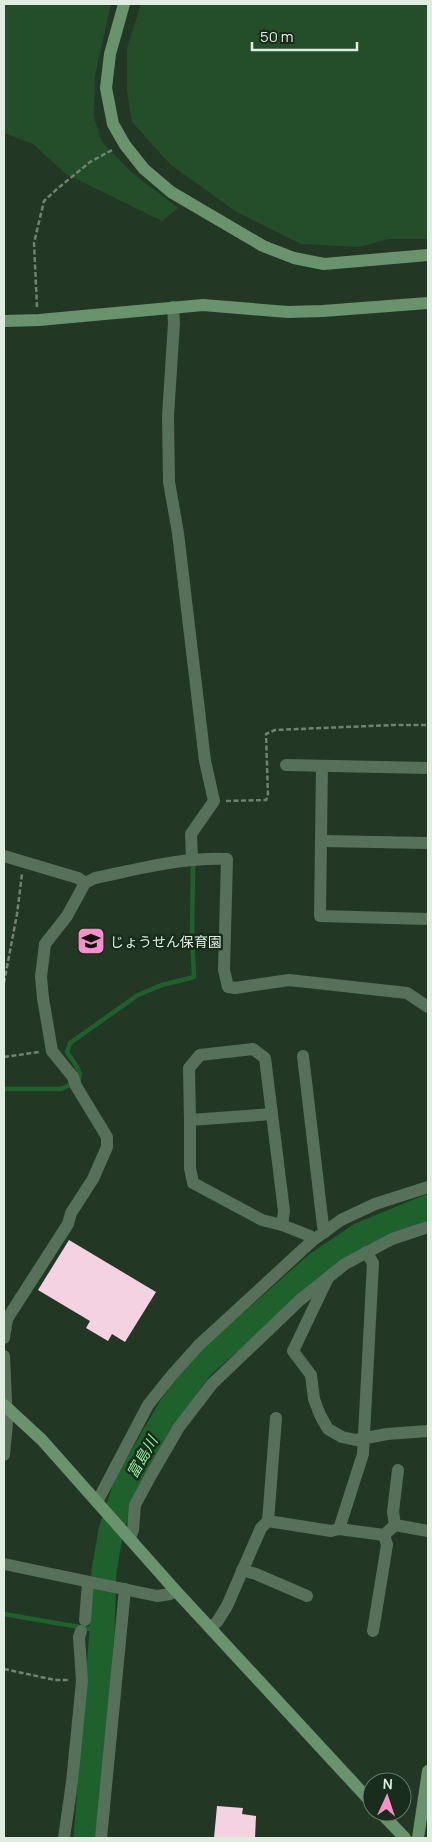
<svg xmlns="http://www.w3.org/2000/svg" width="432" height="1842" viewBox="0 0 432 1842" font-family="Manrope,'Noto Sans JP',sans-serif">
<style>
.green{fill:#244d2a}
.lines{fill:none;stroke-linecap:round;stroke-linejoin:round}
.stream{stroke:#1e612d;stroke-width:4.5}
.river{stroke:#1e612d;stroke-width:25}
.building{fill:#f4d2e2}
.path{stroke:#708373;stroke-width:2.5;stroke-dasharray:5 2.5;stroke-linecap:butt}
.street{stroke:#567059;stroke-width:12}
.secondary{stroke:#69936d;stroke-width:12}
.labels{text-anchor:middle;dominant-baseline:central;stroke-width:5;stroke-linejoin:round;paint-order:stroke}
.poi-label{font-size:14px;fill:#dfece0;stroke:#182d1b;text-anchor:start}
.water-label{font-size:15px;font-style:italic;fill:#94eda0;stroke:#182d1b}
</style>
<rect width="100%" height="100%" fill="#223825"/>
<g class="green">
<path d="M4 4H111L95 76 94 117 102 142 130 171 178 208 162 221 66 174 33 144 4 133Z"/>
<path d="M141 4H428V239H389L359 247 301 244 235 211 171 165 132 122 127 91V48Z"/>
</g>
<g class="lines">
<g class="stream">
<path d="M4 1089H61L68 1086 79 1079 80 1074 76 1065 67 1052 70 1043 138 995 162 985 194 977 192 936 193 866"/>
<path d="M4 1614 102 1631"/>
</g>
<path class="river" d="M86 1838 102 1631 104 1571 111 1531 126 1484 171 1407 202 1366 317 1264 360 1235 428 1207"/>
</g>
<g class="building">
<path d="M69 1240 156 1292 125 1342 112 1334 108 1341 86 1328 90 1321 38 1290Z"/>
<path d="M217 1806 243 1808 242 1814 256 1816 255 1838H214Z"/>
</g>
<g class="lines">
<g class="path">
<path d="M37 307 34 243 44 201 57 189 90 162 114 149"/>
<path d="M226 801 266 800 268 796 266 734 275 730 393 725H428"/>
<path d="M4 983 17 914 22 874"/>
<path d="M4 1057 39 1052"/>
<path d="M4 1669 55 1680H70"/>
</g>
<g class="street">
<path d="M173 307 174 323 168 416 169 482 178 533 205 761 214 801 191 834 192 859"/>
<path d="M286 765 428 768"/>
<path d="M322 766 320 916 428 919"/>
<path d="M322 841 428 843"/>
<path d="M4 856 78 878 85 883"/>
<path d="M303 1056 323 1226 325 1232"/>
<path d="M272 1114 190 1120V1168L193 1183 262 1220 282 1225 310 1236 312 1241"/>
<path d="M190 1120 189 1068 200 1055 253 1049 265 1058 284 1211 282 1225"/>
<path d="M327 1280 293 1351 311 1375 314 1399 320 1415 328 1429 342 1437 356 1440 387 1434 428 1431"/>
<path d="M4 1338 7 1319 68 1224 71 1213 93 1179 107 1147V1137L76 1086 73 1077 52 1051 43 998 41 977 45 944 67 916 85 883 95 878C139 869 182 857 227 859L224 970 228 987 235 988 289 980 407 993 428 1007"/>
<path d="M4 1356 7 1423 4 1455"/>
<path d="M398 1470 393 1512 395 1525 428 1531"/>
<path d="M97 1502 148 1405 172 1375 199 1345 312 1241 341 1220 375 1204 428 1187"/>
<path d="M268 1521 276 1418"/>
<path d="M339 1529 363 1454 373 1263 366 1252"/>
<path d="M130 1538 133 1530 135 1505 150 1477 179 1427 212 1384 300 1300 345 1264 392 1239 428 1227"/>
<path d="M4 1564 157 1596 170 1594 175 1590"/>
<path d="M242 1570 256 1574 307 1596"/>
<path d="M85 1620 88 1582"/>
<path d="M211 1627 217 1622 227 1606 261 1528 268 1521 331 1531 339 1529 384 1535"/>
<path d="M373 1631 387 1545 384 1535 395 1525"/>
<path d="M64 1838 72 1782 82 1681 79 1637 81 1631"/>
<path d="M101 1838 125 1589"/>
</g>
<g class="secondary">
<path d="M124 4 110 54 106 88 113 124 125 145 144 169 171 192 263 246 294 258 324 264 428 255"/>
<path d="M4 321 39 320 203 305 288 312 323 311 428 303"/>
<path d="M4 1405 42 1440 175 1590 372 1803"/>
<path d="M380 1812 405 1838"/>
<path d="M418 1838 428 1771"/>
</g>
</g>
<defs>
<symbol id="school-square" viewBox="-11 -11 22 22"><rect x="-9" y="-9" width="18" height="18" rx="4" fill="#f98fc9" stroke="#182d1b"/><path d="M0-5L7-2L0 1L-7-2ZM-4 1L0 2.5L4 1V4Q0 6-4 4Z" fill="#111"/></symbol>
</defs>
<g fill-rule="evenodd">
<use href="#school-square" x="75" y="925" width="32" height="32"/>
</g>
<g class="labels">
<g class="poi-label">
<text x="110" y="941">じょうせん保育園</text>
</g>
<g class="water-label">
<text transform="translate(142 1457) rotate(-60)">富島川</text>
</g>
</g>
<rect width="432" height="1842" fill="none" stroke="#dfece0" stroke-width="10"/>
<g transform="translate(387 1797) rotate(3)"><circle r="24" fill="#182d1b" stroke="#68796a"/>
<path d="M0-4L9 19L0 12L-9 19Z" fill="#f98fc9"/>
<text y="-8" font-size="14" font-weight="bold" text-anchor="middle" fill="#dfece0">N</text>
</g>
<path d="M252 42v8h105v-8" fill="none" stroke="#dfece0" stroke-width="2.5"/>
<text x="260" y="42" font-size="15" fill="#dfece0" stroke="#182d1b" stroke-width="4" paint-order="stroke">50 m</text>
</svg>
